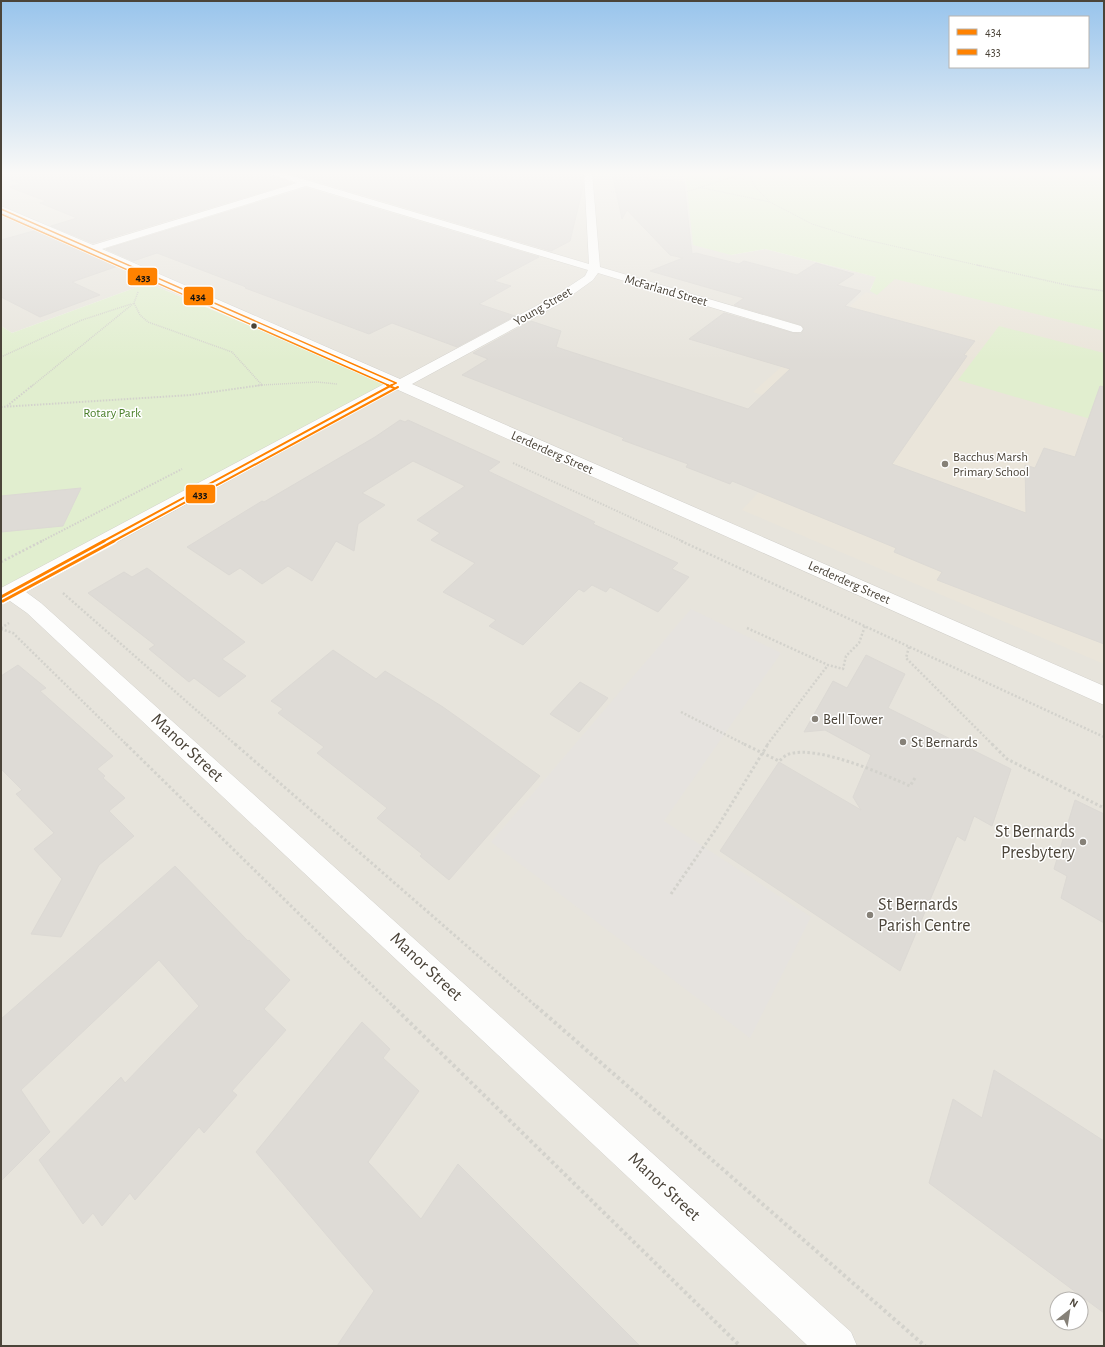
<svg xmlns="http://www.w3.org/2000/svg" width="1105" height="1347" viewBox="0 0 1105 1347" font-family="'Alegreya Sans',sans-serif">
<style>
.residential{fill:#e7e4dc;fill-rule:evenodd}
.education{fill:#eae5da}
.green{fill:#e1eecf}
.parking{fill:#e6e3df}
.building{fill:#dedbd6;stroke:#dcd9d4}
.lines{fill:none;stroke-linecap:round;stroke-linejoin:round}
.street-casing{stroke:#d2d0cb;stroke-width:1}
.path-far5{stroke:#d3d2cc;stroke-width:1;stroke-dasharray:1 1;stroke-linecap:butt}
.path-far4{stroke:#d3d2cc;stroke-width:1.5;stroke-dasharray:1 1;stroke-linecap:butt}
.path-far3{stroke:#d3d2cc;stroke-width:2;stroke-dasharray:1.5 1.5;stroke-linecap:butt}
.path-far2{stroke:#d3d2cc;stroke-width:2.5;stroke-dasharray:2 2;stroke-linecap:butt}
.path-far1{stroke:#d3d2cc;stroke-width:3;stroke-dasharray:2.5 2.5;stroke-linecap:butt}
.path{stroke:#d3d2cc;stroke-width:4;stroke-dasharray:3 3;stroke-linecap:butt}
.street{fill:#fdfdfc;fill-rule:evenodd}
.bus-1-far2-casing{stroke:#fff;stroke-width:3}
.bus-1-far1-casing{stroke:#fff;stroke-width:4}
.bus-1-casing{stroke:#fff;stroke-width:6}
.bus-2-far2-casing{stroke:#fff;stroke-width:3}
.bus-2-far1-casing{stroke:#fff;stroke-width:4}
.bus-2-casing{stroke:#fff;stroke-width:6}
.bus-1-far2{stroke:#ff8200;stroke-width:1.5}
.bus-1-far1{stroke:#ff8200;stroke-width:2}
.bus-1{stroke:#ff8200;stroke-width:3}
.bus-2-far2{stroke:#ff8200;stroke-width:1.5}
.bus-2-far1{stroke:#ff8200;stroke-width:2}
.bus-2{stroke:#ff8200;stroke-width:3}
.bus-dot{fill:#4b4439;stroke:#fff;stroke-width:1.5}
.poi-dot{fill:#868178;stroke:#fff;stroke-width:1.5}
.labels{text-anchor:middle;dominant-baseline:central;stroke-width:3;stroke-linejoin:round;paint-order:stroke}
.far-street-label{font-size:13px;fill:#4b4439;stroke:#fff}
.far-park-label{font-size:13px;fill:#4a7f2a;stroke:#fff}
.far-poi-label{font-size:13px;fill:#4b4439;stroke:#fff;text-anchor:start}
.poi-label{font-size:15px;fill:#4b4439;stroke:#fff;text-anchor:start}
.near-street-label{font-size:18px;fill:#4b4439;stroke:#fff}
.near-poi-label{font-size:18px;fill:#4b4439;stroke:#fff;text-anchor:end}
.line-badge{stroke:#fff;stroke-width:1.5}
.pale-badge-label{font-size:11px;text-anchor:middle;font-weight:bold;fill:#111}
</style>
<rect width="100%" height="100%" fill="#f4f2ee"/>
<path class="residential" d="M1 172H688L684 175 687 187 731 255 765 249 877 277 870 290 920 256 1104 300V1346H1V602L395 383 148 283 12 333 1 326ZM1057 1299H1081V1323H1057Z"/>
<path class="education" d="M920 256 1104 300V664L742 510 829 418 753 392 866 292 877 295Z"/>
<g class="green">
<path d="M688 172H1104V331L895 279 877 295 870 291 876 277 765 249 731 255 693 245 687 187 684 175Z"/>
<path d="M148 283 389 384 1 601V326L12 333Z"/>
<path d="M999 326 1104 353V423L958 380Z"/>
</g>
<path class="parking" d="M691 609 781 653 664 821 811 917 750 1038 491 842Z"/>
<g class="building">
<path d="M1 172H264L292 183 93 243 51 226 77 218 40 203 46 201 9 187 21 184 1 176Z"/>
<path d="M286 172H583V187L570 241 551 251Z"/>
<path d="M612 172H651L647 178 684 182 692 254 696 253 739 264 744 261 797 275 816 263 854 274 837 285 861 291 845 306 975 341 964 355 967 356 892 464 1026 513 1025 465 1035 468 1044 448 1075 457 1100 386 1104 387V644L937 580 942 572 894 552 896 548 732 481 730 484 686 467 688 464 622 440 624 438 462 375 488 359 473 353 531 321 561 331 556 347 748 409 790 369 689 339 724 313 793 333 801 334 804 328 801 325 734 305 744 298 650 271 683 258 670 255 627 210 622 219Z"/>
<path d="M306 188 539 257 494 281 511 286 479 304 515 316 457 347 392 323 369 334 245 288 246 287 157 253 133 261 106 249Z"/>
<path d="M37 230 118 266 72 282 100 295 40 317 1 297V240Z"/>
<path d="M400 420 405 422 408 420 500 462 488 471 595 522 593 524 678 563 672 569 689 577 658 612 610 587 606 592 592 585 584 592 579 589 523 645 489 626 496 620 443 592 475 563 431 540 440 533 417 520 465 486 413 461 362 493 385 505 358 524 354 551 336 541 312 581 288 566 262 584 240 568 229 575 187 547 262 501 264 502 375 437Z"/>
<path d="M81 488 63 526 1 532V496Z"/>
<path d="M147 568 245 642 222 659 246 676 219 697 194 678 189 682 149 649 155 645 88 593 124 572 132 577Z"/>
<path d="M333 650 376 679 385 671 443 707 540 776 449 880 420 856 422 854 377 818 387 808 317 753 324 747 278 713 283 709 271 701Z"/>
<path d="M866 655 905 674 888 708 1011 769 992 826 974 816 965 841 957 836 900 971 720 851 779 762 861 810 853 797 871 755 825 730 804 732 833 681 847 688Z"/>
<path d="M18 665 46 688 40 691 113 756 97 769 105 776 103 778 125 798 109 811 134 836 99 865 61 937 31 934 62 879 34 849 54 833 16 794 22 790 1 769V676Z"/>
<path d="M580 682 608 698 579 732 550 714Z"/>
<path d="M1075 800 1104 814V923L1061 898 1067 876 1054 869Z"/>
<path d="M175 866 248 941 249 940 290 980 264 1009 286 1030 232 1091 237 1095 204 1133 199 1127 135 1200 130 1193 102 1226 93 1213 83 1224 39 1160 121 1077 125 1083 199 1006 159 960 21 1090 50 1132 1 1181V1019Z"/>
<path d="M362 1022 390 1049 383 1058 419 1091 368 1162 421 1219 458 1164 640 1346H337L374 1291 256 1152Z"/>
<path d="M994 1070 1104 1141V1313L929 1183 953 1099 982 1118Z"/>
</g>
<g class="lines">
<defs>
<path id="street" d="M265 172H279L589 264 584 172H592L600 267 801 326 803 329 801 332H793L598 273 593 280 561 303 412 384 1104 686V705L396 389 26 592 41 603 851 1332 857 1346H808L27 613 10 601 1 604V588L384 384 1 212V206L93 245 297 183ZM306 186 588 270 585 276 553 297 400 379 102 249Z"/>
</defs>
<use href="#street" class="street-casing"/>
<g class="path-far5">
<path d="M239 172 249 175"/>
<path d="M748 172 755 187 770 202"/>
<path d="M698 187 770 202 812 224 854 237 981 266"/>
<path d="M611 192H686L748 172"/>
</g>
<g class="path-far4">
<path d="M977 265 1071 286 1104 291"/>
<path d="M138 292 134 303 140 315 148 322 232 352 262 385 255 386"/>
<path d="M1 357 82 320 131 304"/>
<path d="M262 385 317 382 337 384"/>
<path d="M32 386 134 303"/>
</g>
<g class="path-far3">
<path d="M7 406 33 385"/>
<path d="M1 407 191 395 262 385"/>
<path d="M513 463 684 542"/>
<path d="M40 542 182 469"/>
</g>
<g class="path-far2">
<path d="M681 541 1104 737"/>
<path d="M1 562 42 541"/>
<path d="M63 593 236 745"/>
<path d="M1 628 9 623"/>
<path d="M747 628 828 665 843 669 846 656 859 643 865 626"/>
<path d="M1 629 13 633 127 745"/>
<path d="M909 647 906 658 993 745"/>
<path d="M681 712 746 745"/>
<path d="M767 745 828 665"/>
</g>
<g class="path-far1">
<path d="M126 744 394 1007"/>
<path d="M235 744 537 1007"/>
<path d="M744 744 779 761C782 759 785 755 789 754 818 745 883 774 910 786L915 778"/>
<path d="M992 744 1007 759 1104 808"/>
<path d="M671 894 718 826 768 744"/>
</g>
<g class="path">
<path d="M393 1006 740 1346"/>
<path d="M536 1006 925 1346"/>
</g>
<use href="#street" class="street"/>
<defs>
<g id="bus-1-far2">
<path d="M1 209 396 383"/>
<path d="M390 386 396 383"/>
</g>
<path id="bus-1-far1" d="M102 542 392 385"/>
<path id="bus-1" d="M1 597 104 541"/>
<path id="bus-2-far2" d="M1 214 390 386"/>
<g id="bus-2-far1">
<path d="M387 385 394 388"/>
<path d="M112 542 398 387"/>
</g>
<path id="bus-2" d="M3 601 114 541"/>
</defs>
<use href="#bus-1-far2" class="bus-1-far2-casing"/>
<use href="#bus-1-far1" class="bus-1-far1-casing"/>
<use href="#bus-1" class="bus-1-casing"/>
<use href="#bus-2-far2" class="bus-2-far2-casing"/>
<use href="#bus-2-far1" class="bus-2-far1-casing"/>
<use href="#bus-2" class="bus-2-casing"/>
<use href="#bus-1-far2" class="bus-1-far2"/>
<use href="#bus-1-far1" class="bus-1-far1"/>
<use href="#bus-1" class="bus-1"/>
<use href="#bus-2-far2" class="bus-2-far2"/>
<use href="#bus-2-far1" class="bus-2-far1"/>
<use href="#bus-2" class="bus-2"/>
</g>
<linearGradient id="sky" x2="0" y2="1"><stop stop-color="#98c4ec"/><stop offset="0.48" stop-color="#faf9f7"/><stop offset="1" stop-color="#faf9f7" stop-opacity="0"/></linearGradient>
<rect width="1105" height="361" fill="url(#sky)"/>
<circle class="bus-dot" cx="254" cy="326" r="3.5"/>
<g class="poi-dot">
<circle cx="945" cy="464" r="4"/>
<circle cx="815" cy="719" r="4"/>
<circle cx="903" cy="742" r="4"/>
<circle cx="1083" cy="842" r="4"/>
<circle cx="870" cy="915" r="4"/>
</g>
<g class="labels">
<g class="far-street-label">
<text transform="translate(666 291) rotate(16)">McFarland Street</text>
<text transform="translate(543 307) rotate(-30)">Young Street</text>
<text transform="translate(552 453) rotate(24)">Lerderderg Street</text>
<text transform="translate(849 583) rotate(24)">Lerderderg Street</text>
</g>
<g class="far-park-label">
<text x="112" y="413">Rotary Park</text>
</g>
<g class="far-poi-label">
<text x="953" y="457">Bacchus Marsh<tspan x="953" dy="15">Primary School</tspan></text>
</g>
<g class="poi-label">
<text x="823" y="719">Bell Tower</text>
<text x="911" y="742">St Bernards</text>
</g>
<g class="near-street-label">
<text transform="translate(187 748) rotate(43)">Manor Street</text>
<text transform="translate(426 967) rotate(43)">Manor Street</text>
<text transform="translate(664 1187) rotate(43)">Manor Street</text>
</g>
<g class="near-poi-label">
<text x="1075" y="832">St Bernards<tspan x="1075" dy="21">Presbytery</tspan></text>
<text x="878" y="905" text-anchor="start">St Bernards<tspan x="878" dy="21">Parish Centre</tspan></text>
</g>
</g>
<g class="line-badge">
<rect x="127" y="267" width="31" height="19" rx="4" fill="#ff8200"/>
<rect x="183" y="286" width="31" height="20" rx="4" fill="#ff8200"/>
<rect x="185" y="484" width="31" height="20" rx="4" fill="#ff8200"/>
</g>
<g class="pale-badge-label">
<text x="143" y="281">433</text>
<text x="198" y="300">434</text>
<text x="200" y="498">433</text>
</g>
<rect width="1105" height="1347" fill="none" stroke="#4b4439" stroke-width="4"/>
<rect x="949" y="16" width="140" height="52" fill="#ffffff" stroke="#b7b4b0"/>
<rect x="957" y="29" width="20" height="6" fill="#ff8200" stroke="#b7b4b0"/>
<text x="985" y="36" font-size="12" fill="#4b4439">434</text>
<rect x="957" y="49" width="20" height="6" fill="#ff8200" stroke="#b7b4b0"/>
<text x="985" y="56" font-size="12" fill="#4b4439">433</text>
<g transform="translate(1069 1311) rotate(30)"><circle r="19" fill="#ffffff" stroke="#b7b4b0"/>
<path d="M0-3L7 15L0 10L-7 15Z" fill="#868178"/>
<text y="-6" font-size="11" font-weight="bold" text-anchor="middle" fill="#4b4439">N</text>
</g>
</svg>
